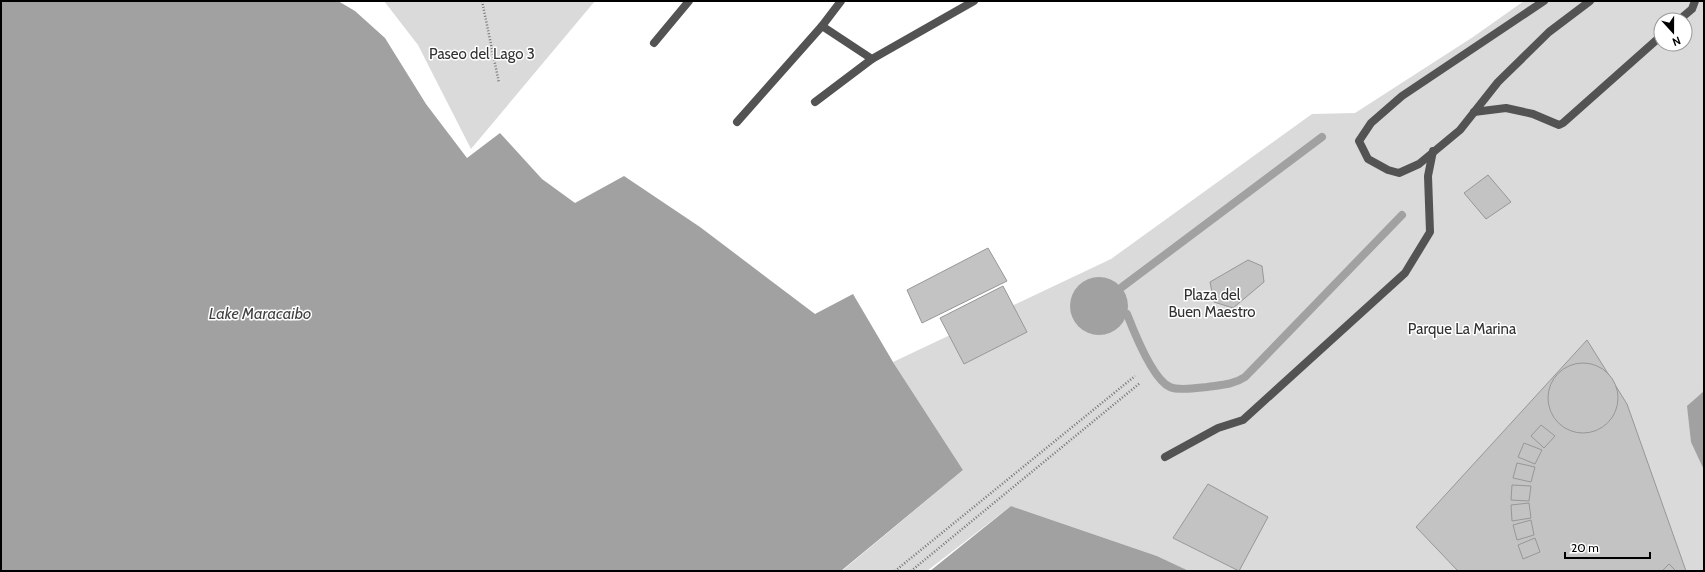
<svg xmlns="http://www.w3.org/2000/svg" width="1705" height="572" viewBox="0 0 1705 572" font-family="Cabin,sans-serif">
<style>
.green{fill:#dadada;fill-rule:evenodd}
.water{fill:#a1a1a1}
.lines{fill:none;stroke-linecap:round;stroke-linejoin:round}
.stream{stroke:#a1a1a1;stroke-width:8}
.building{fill:#c3c3c3;stroke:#979797}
.path{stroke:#757575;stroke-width:2.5;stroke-dasharray:1 2;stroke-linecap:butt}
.service{stroke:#535353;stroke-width:8}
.minor{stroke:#535353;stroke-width:8}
.labels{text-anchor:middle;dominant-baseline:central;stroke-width:3;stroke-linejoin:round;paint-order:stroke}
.park-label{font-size:15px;fill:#313131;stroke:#fff}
.water-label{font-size:16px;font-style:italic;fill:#424242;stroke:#fff}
</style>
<rect width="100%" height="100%" fill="#fff"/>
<g class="green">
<path d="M384 1H595L471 149 418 45Z"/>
<path d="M1524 1H1704V571H1189L1157 556 1011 506 927 571H842L963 470 893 362 1111 259 1312 114 1355 113 1473 37ZM1661 20H1685V44H1661Z"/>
</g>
<g class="water">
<path d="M1 1H338L355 11 385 38 426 104 467 158 500 133 542 179 575 203 624 176 700 227 815 314 853 294 893 362 963 470 841 571H1Z"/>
<circle cx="1099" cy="306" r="29"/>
<path d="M1704 391V470L1691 442 1687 406Z"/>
<path d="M1011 506 1157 556 1189 571H930Z"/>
</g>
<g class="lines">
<g class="stream">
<path d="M1122 287 1322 137"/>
<path d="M1127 314C1134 332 1153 380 1170 387 1179 391 1197 388 1207 387 1220 385 1233 385 1245 377L1402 215"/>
</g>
</g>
<g class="building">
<path d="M1488 175 1511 202 1486 219 1464 193Z"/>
<path d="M988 248 1007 281 922 323 907 290Z"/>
<path d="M1248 260 1262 266 1264 282 1233 308 1214 302 1210 282Z"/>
<path d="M1003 286 1027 332 964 364 940 318Z"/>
<path d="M1587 340 1627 404 1686 571H1458L1416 527Z"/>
<circle cx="1583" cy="398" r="35"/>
<path d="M1541 425 1555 436 1544 448 1531 436Z"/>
<path d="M1524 443 1542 450 1535 464 1518 457Z"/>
<path d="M1517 463 1535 467 1531 482 1513 478Z"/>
<path d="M1208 484 1268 517 1239 571 1173 538Z"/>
<path d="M1512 485 1531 486 1529 501 1511 500Z"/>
<path d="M1529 503 1531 518 1512 521 1511 505Z"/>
<path d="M1531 520 1534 535 1517 540 1513 525Z"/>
<path d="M1535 538 1540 552 1523 559 1518 545Z"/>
<path d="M1669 564 1676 571H1662Z"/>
</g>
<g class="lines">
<g class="path">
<path d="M482 1 499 83"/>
<path d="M895 571 1135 376"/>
<path d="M911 571 1140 383"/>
</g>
<g class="service">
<path d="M1679 20 1692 9 1695 1"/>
<path d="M1474 112 1506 108 1533 114 1559 125 1563 123 1661 36"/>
<path d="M1165 457 1218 428 1243 420 1405 273 1430 232 1428 176 1433 151"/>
</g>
<g class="minor">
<path d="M841 1 822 26 872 59 974 1"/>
<path d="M1544 1 1402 96 1371 123 1359 141 1368 159 1388 170 1399 173 1419 164 1460 130 1498 82 1549 32 1590 1"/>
<path d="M654 43 689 1"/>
<path d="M815 102 872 59"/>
<path d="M737 122 822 26"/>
</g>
</g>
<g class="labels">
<g class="park-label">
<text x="482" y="54">Paseo del Lago 3</text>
<text x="1212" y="295">Plaza del<tspan x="1212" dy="17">Buen Maestro</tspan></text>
<text x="1462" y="329">Parque La Marina</text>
</g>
<g class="water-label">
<text x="260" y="313">Lake Maracaibo</text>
</g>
</g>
<rect width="1705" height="572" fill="none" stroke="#000000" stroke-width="4"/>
<g transform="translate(1673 32) rotate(159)"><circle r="19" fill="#ffffff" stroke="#999999"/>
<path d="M0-3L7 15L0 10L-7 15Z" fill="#000000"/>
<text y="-6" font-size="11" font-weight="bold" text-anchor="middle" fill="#000000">N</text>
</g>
<path d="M1565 552v6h85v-6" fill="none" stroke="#000000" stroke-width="2"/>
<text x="1571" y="552" font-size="12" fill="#000000" stroke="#ffffff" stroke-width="3" paint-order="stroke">20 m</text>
</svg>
